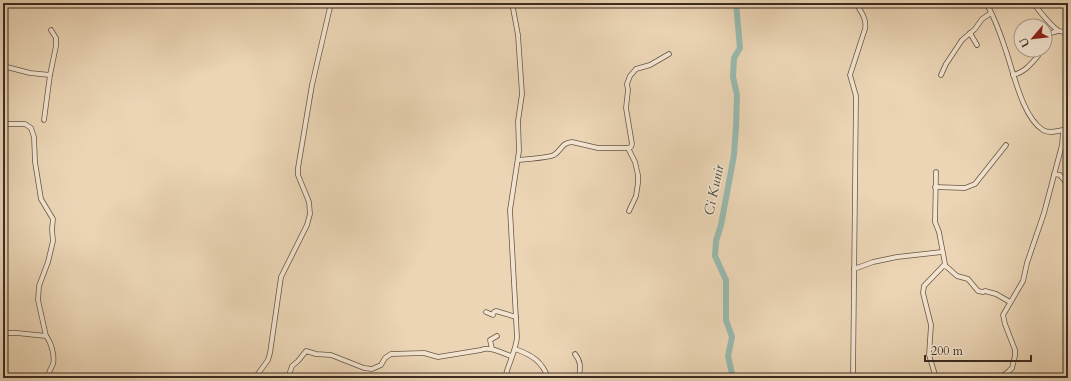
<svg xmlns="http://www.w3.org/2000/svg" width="1071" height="381" viewBox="0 0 1071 381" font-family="Cardo,serif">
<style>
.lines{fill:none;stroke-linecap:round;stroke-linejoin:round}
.river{stroke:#98b9ae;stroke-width:6}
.street-casing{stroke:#685646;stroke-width:5.5}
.street{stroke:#f2e4cf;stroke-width:4}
.labels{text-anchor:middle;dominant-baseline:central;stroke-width:3;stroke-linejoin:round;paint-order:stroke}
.water-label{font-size:14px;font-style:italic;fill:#534e44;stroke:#f2e4cf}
</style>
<rect width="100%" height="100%" fill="#ebd5b5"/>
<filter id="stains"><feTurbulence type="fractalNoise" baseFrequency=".005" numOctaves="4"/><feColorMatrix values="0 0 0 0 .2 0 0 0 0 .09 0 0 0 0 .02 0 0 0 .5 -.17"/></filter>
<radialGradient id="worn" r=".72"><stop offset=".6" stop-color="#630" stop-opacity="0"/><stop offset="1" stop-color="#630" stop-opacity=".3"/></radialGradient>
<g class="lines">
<path class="river" d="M733 378 728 356 732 337 726 320V280L715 256 716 241 721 225 734 155 736 127 737 95 733 77 734 58 740 48 736 3"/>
<defs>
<g id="street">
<path d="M39 3H40"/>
<path d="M986 3C994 16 1000 33 1005 48 1013 70 1022 117 1043 130 1049 134 1057 131 1063 130"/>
<path d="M1034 3C1037 9 1053 28 1059 31 1062 32 1065 31 1068 34"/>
<path d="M970 33 977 45"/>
<path d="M1045 39 1051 33 1058 31"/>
<path d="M3 66 30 73 50 75"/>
<path d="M941 75 946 64 962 40 975 29 982 19 991 13"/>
<path d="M1013 75C1025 72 1030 65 1038 56L1037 50"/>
<path d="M44 120 50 75 56 46V38L51 30"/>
<path d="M3 124H25L31 128 34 137 35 162 41 199 53 219 52 229 53 241 48 262 39 286 38 300 46 336"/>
<path d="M628 148 635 162 638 175V183L636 196 629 211"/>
<path d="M518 160C526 159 548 158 554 155 562 150 561 143 572 142L598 148H628L631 147 632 144 626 108 628 90 627 84 630 76 636 69 650 65 669 54"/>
<path d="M936 172 935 222 939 232 945 264 924 286 923 293 931 325 929 355 936 378"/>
<path d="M1054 174 1060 175 1068 185"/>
<path d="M935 187 965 188 975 184 1006 145"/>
<path d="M944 266 947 267 957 276 968 279 978 291 983 292 985 291 996 294 1010 302"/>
<path d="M854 269 873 262 897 257 942 252"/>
<path d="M486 312 493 315 494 312 496 311 516 317"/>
<path d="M3 333H17L46 336C51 342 55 356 53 364 52 367 50 369 49 373"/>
<path d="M492 349 490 340 497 336"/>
<path d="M515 349C532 355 542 361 548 378"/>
<path d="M575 354C582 363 580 368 579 378"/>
<path d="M255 378 268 360 270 353 281 277 307 225 310 214 309 202 298 175V168L312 85 331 3"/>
<path d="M288 378 292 366 298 361 306 351 316 354 331 355 364 368 372 369 381 365 385 358 391 354 424 353 438 357 481 350C490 346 502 353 511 356"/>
<path d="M505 378C508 364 516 351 517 337L510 210 519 151 518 121 522 94 518 35 512 3"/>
<path d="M853 378 856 96 850 75 865 29C867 19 861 12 856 3"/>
<path d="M1000 378 1009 371 1012 368 1015 356V350L1005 324 1003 315 1023 281 1027 263 1044 213 1062 145 1063 132 1068 126"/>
</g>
</defs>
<use href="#street" class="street-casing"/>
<use href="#street" class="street"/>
</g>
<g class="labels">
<g class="water-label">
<text transform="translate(714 190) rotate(-78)">Ci Kunir</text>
</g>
</g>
<rect width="1071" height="381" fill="none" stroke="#ebd5b5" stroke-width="16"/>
<rect x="4" y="4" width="1063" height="373" fill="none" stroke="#3c2b21" stroke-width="2"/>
<rect x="8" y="8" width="1055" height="365" fill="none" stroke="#3c2b21"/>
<g transform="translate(1033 38) rotate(242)"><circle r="19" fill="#f2e4cf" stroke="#a99a89"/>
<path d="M0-3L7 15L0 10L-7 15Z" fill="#8f2418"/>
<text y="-6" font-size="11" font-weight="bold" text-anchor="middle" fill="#3c2b21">U</text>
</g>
<path d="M925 355v6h106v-6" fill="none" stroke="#3c2b21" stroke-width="2"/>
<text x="931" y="355" font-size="12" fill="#3c2b21" stroke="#f2e4cf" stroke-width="3" paint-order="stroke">200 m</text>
<rect width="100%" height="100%" filter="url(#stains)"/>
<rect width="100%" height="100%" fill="url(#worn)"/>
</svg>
